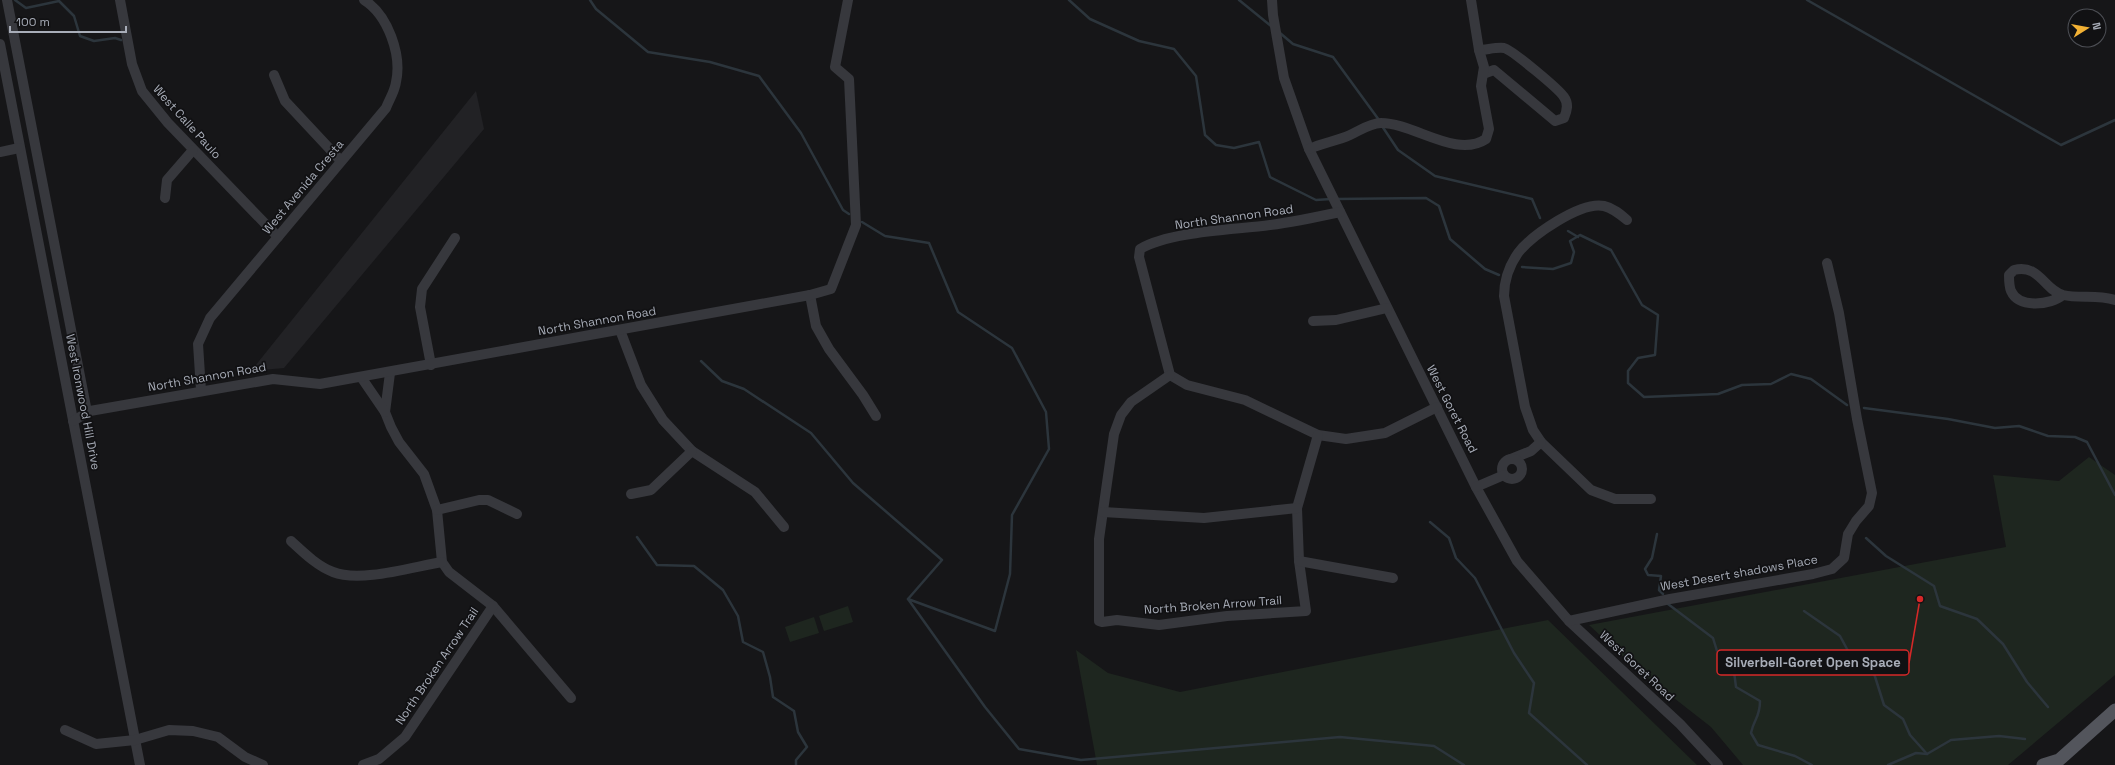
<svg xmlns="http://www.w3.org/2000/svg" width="2115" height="765" viewBox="0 0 2115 765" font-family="'Space Grotesk',sans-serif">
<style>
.built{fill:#222225}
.green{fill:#1e261f}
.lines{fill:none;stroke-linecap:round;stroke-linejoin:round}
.stream{stroke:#2c353c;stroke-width:2.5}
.minor{stroke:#37383d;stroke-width:10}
.major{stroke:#53555c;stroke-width:13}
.labels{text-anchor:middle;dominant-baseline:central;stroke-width:3.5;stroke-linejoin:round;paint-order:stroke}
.street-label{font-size:12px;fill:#a8adb8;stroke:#111113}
.leader{fill:none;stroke:#d62828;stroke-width:1.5}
.callout-dot{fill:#d62828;stroke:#111113;stroke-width:1.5}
.callout{fill:#111113;stroke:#d62828;stroke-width:1.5}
.callout-label{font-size:13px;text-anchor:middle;font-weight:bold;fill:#a8adb8}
</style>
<rect width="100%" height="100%" fill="#161618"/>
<path class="built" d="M476 91 484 129 284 368 251 371Z"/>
<g class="green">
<path d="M2089 457 2115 475V675L2008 765H1743L1711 727 1633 666 1589 625 2006 547 1993 475 2059 481Z"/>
<path d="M848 606 853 622 824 631 819 616Z"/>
<path d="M814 617 819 633 790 642 785 627Z"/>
<path d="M1548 620 1697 765H1097L1076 650 1108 673 1180 692Z"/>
</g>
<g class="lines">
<g class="stream">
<path d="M15 0 26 8 59 1 74 16 80 36 94 41 115 38 121 40"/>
<path d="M590 0 596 9 648 52 710 62 759 76 801 133 843 210 849 214"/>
<path d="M1069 0 1090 19 1139 41 1174 49 1196 76 1205 135 1216 145 1234 148 1259 142 1270 177 1316 200 1331 199"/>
<path d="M1239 0 1271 26"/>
<path d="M1807 0 2061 145 2115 120"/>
<path d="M1280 33 1293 44 1333 57 1379 120"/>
<path d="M1382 126 1398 150 1435 176 1532 199 1540 218"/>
<path d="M1336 199 1426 198 1439 206 1450 239 1485 269 1499 275"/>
<path d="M862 222 885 236 929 243 958 312 1012 348 1046 412 1049 449 1012 515 1010 574 995 631 908 599 985 707 1019 749 1081 760 1340 737 1434 746 1464 765"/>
<path d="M1568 231 1578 237"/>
<path d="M1522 267 1553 269 1571 263 1574 252 1570 241 1580 235 1611 250 1642 305 1658 315 1655 355 1638 358 1628 371V383L1644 397 1718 394 1742 385 1771 384 1791 374 1811 379 1847 405"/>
<path d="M701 361 722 381 744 389 811 433 853 483 942 560 908 599"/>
<path d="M1864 408 1948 419 1995 428 2019 426 2048 436 2075 437 2087 442 2115 495"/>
<path d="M1430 522 1449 538 1456 558 1475 578 1514 653 1534 683 1529 713 1587 765"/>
<path d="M1657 534 1652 558 1645 569 1648 575 1661 576 1659 590 1663 594"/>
<path d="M637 537 657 565 694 566 723 590 738 616 743 642 763 652 770 677 773 697 794 711 798 732 807 747 796 760V765"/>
<path d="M1866 538 1886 556 1934 586 1940 606 1977 619 2003 644 2027 682 2048 707"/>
<path d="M1668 604 1713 638 1717 651 1732 656 1736 687 1760 701C1760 718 1754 718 1751 733L1758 745 1795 756 1812 765"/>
<path d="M1804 611 1840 636 1854 662 1871 664 1884 705 1903 719 1910 735 1927 754"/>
<path d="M1888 765 1916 753 1927 754 1951 740 1999 736 2025 739"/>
</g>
<g class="minor">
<path d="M7 0 87 412"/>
<path d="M120 0 132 64 142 91 168 123 278 237"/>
<path d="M1272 0 1273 15 1284 78 1309 149 1476 487 1517 561 1569 621 1680 724 1718 765"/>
<path d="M0 44 140 765"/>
<path d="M1479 50C1486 50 1496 47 1504 48 1512 50 1559 89 1564 97 1569 104 1567 111 1564 118L1555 121 1494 70 1483 74"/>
<path d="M274 75 285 101 341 161"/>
<path d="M1309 149C1322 143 1337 141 1350 135 1359 131 1370 123 1381 123 1414 123 1456 159 1486 139L1489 129 1481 86 1484 67 1479 50 1471 0"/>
<path d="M0 152 19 148"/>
<path d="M165 198 167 180 193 150"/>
<path d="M1340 212C1317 217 1293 222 1270 225 1234 230 1171 231 1140 249L1139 257 1170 375 1187 385 1245 400 1318 435 1346 439 1385 433 1437 407"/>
<path d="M1627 220C1620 214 1613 208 1604 206 1581 201 1532 235 1518 253 1509 266 1504 280 1504 296L1525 407 1533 430 1541 442 1591 490 1615 499H1651"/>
<path d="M810 295 816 326 829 349 863 395 876 416"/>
<path d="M2063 295C2051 305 2019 309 2011 291 2009 286 2009 279 2009 275L2014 270C2040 264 2043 289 2063 295 2080 299 2097 294 2115 300"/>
<path d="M1313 321 1336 320 1387 308"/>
<path d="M620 330 641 385 663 420 692 451 755 492 784 527"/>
<path d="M431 365 420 307 422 289 455 238"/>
<path d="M390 373 385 412 391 427 399 442 424 474 437 510 442 562 449 572 493 606 571 698"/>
<path d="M1170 375 1131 402 1121 415 1114 434 1099 539V621L1102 622 1117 620 1159 625 1227 616 1306 611 1299 561 1297 508 1318 435"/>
<path d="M361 377 385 412"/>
<path d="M201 390 198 344 210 318 386 108C389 100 395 91 396 82 402 55 388 15 364 0"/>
<path d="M73 421 90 411 273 379 320 384 810 295 831 289 856 225 849 79 835 67 848 0"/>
<path d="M1511 459 1531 451 1541 442"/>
<circle cx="1512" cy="469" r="10"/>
<path d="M1476 487 1504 475"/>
<path d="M631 494 651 490 692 451"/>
<path d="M437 510 479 500H488L517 514"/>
<path d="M1103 512 1204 518 1297 508"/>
<path d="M291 541C303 552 317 566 333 572 360 583 412 567 442 562"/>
<path d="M1299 561 1393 578"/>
<path d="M1569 621 1670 599 1813 574 1832 569 1844 558 1848 534 1856 521 1869 506 1872 493 1857 419 1839 313 1827 263"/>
<path d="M65 730 96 744 135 740 169 730 193 731 218 737 245 757 263 765"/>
<path d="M363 765 379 759 405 737 493 606"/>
</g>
<path class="major" d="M2043 765 2059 760 2115 710"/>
</g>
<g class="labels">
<g class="street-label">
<text transform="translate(187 122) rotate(48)">West Calle Paulo</text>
<text transform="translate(303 187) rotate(-50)">West Avenida Cresta</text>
<text transform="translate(1234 217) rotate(-8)">North Shannon Road</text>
<text transform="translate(597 321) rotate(-10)">North Shannon Road</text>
<text transform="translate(207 377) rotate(-10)">North Shannon Road</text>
<text transform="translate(83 402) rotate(79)">West Ironwood Hill Drive</text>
<text transform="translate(1452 409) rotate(63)">West Goret Road</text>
<text transform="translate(1739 573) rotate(-10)">West Desert shadows Place</text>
<text transform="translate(1213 605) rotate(-4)">North Broken Arrow Trail</text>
<text transform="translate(437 666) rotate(-56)">North Broken Arrow Trail</text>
<text transform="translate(1637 666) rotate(43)">West Goret Road</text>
</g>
</g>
<path class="leader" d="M1920 599L1909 663"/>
<circle class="callout-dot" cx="1920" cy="599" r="4"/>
<rect class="callout" x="1717" y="650" width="192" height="25" rx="4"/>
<g class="callout-label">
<text x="1813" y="667">Silverbell-Goret Open Space</text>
</g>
<g transform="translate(2087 28) rotate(79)"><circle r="19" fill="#111113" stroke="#4d4f55"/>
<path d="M0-3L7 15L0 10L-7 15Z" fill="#f2b134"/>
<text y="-6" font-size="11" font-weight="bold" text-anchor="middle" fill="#a8adb8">N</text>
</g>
<path d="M10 26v6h116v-6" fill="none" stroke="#a8adb8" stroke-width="2"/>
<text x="16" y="26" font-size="12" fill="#a8adb8" stroke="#111113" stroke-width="3" paint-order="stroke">100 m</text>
</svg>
